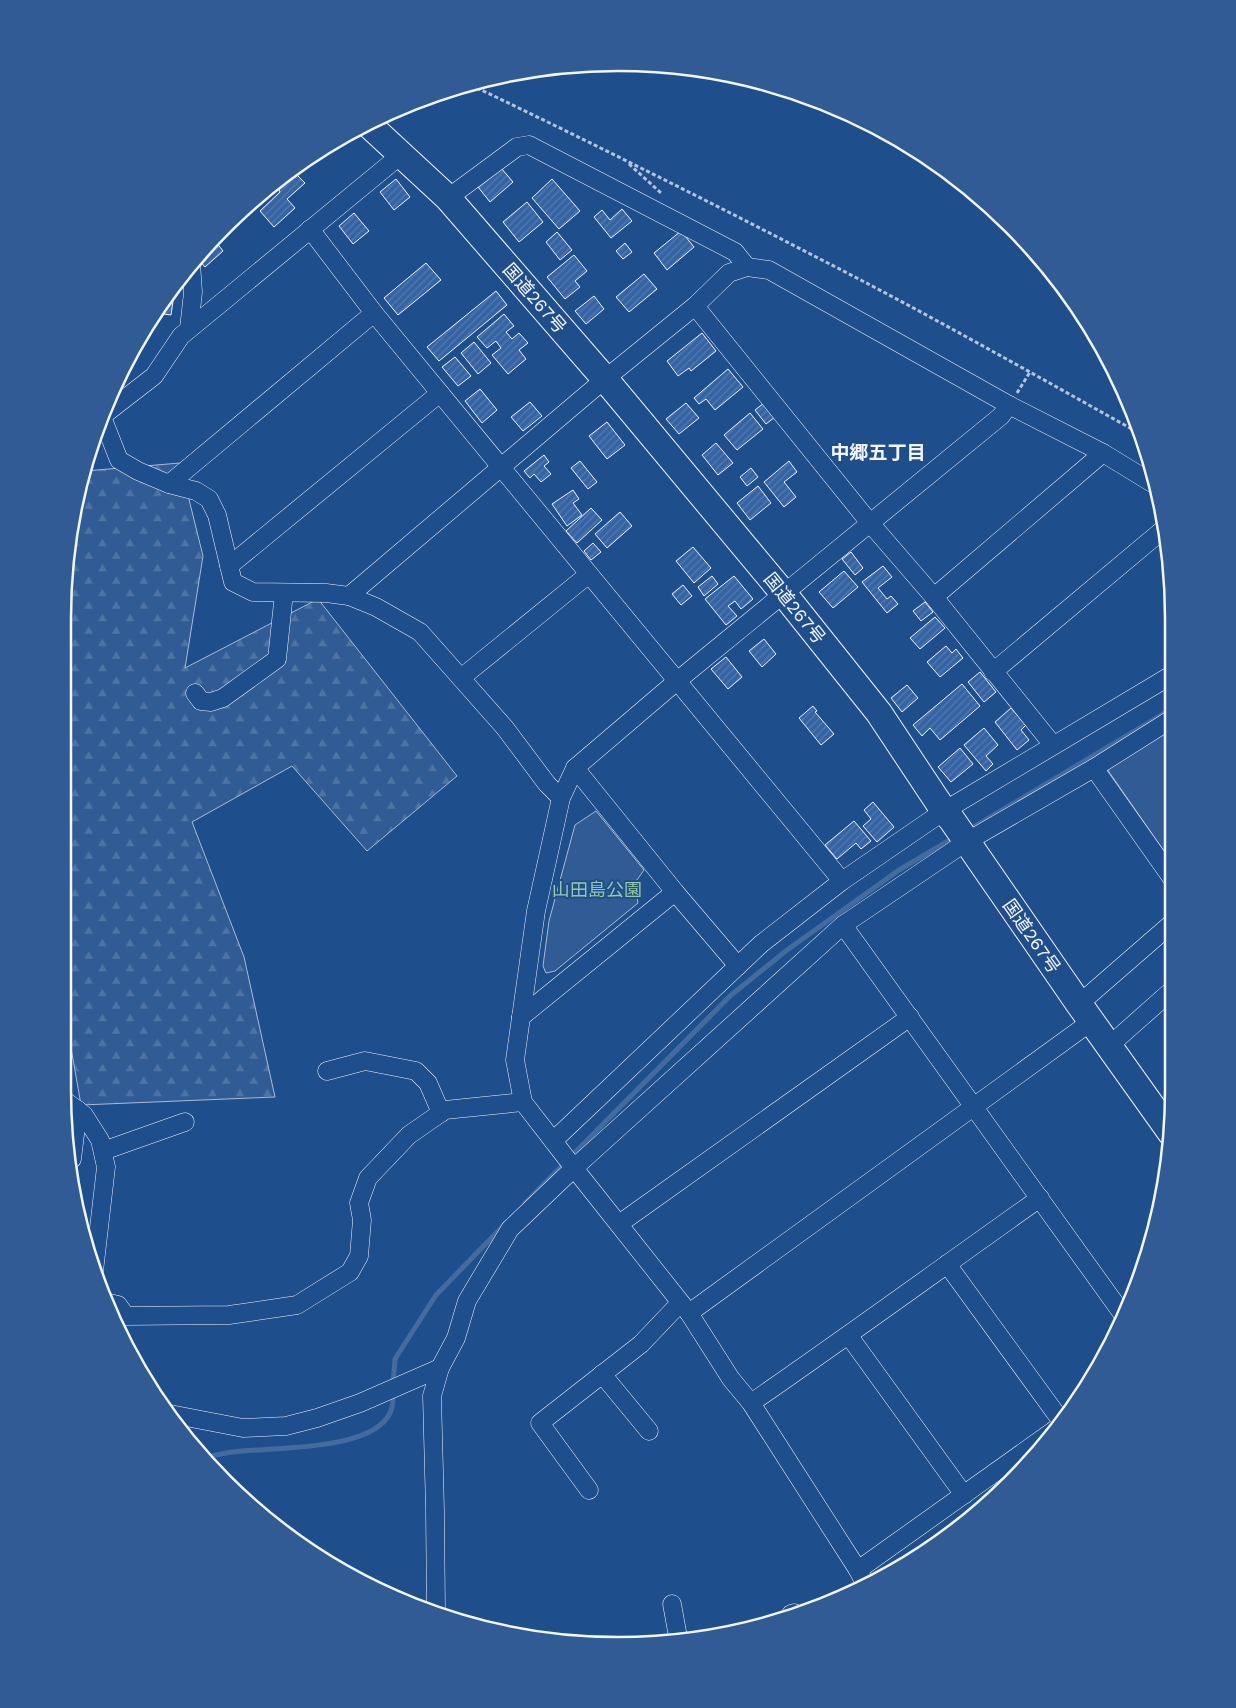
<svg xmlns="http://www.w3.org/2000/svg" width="1236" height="1708" viewBox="0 0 1236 1708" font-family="'Work Sans','Noto Sans JP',sans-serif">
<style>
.forest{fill:url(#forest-firs);stroke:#a8bbd7}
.built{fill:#305b95;stroke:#a8bbd7}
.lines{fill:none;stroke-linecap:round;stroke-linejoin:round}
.stream{stroke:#446ba0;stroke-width:5}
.building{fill:url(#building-hatch);stroke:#f2f6ff}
.minor-casing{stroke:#f2f6ff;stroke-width:19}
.highway-casing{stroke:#f2f6ff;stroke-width:28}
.path{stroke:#b3c4dc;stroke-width:3;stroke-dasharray:4 2.5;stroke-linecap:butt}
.minor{stroke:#1f4e8c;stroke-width:18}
.highway{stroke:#1f4e8c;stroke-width:26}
.labels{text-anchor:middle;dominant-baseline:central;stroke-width:4;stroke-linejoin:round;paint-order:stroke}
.street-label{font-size:18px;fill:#f2f6ff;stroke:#1f4e8c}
.park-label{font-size:18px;fill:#97c8a6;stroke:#1f4e8c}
.neighbourhood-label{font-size:19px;font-weight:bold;fill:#f2f6ff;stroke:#1f4e8c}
.rim{fill:none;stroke:#f2f6ff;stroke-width:2.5}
</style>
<defs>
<pattern id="forest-firs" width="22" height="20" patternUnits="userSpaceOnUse" patternTransform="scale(1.25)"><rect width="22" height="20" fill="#305b95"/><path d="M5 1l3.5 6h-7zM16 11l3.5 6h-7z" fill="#4e73a5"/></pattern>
<pattern id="building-hatch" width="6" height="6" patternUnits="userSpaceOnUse" patternTransform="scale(1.25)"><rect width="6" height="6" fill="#3563a3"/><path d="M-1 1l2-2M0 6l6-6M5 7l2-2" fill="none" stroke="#537ab1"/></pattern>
</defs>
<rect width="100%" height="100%" fill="#1f4e8c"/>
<path class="forest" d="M180 463 203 556 185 668 318 599 457 776 367 851 292 766 192 822 244 957 275 1097 81 1105 63 1002V618L73 509 85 471Z"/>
<g class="built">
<path d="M1170 730 1171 861 1107 769Z"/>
<path d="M596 811 644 870 634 884 638 903 555 971 546 973 543 966 549 921 575 825Z"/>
</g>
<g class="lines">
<g class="stream">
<path d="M967 831 1170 710"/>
<path d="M525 1203 730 996 787 950 899 870 955 837"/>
<path d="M393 1384 395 1359 436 1295 504 1225"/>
<path d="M207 1457C216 1455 224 1453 233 1452 272 1447 363 1451 387 1418 393 1410 393 1402 393 1393"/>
</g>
</g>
<g class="building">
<path d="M501 168 513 182 490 202 478 187Z"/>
<path d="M296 174 305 183 287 199 295 208 274 227 260 211 280 192 279 190Z"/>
<path d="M396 179 410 197 394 210 380 192Z"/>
<path d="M552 179 580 211 559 229 532 198Z"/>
<path d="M527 202 543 222 519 242 503 222Z"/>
<path d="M622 209 632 221 611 238 594 217 602 210 610 220Z"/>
<path d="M354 213 369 231 353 244 339 226Z"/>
<path d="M681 231 694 247 667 270 654 253Z"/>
<path d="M557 232 572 250 560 260 546 242Z"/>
<path d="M216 242 223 251 205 267 198 259Z"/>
<path d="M625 243 632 252 623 259 616 251Z"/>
<path d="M574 255 587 271 575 281 580 287 565 299 547 277Z"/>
<path d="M426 263 441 280 398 315 384 298Z"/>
<path d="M644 274 657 289 629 312 616 297Z"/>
<path d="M175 287 171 315 156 313Z"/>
<path d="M496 291 507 305 439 361 427 347Z"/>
<path d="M594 296 604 309 586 324 575 311Z"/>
<path d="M504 314 514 326 506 332 512 339 519 333 528 343 519 350 526 359 508 374 492 355 501 348 496 341 487 348 477 337Z"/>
<path d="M702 333 716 351 691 371 689 368 678 376 667 361Z"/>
<path d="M474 342 491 363 478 374 461 353Z"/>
<path d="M455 357 471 376 458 386 442 367Z"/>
<path d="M728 369 743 387 715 410 706 399 699 404 694 398Z"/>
<path d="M480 389 497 410 482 423 465 401Z"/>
<path d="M530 402 542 416 523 431 511 417Z"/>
<path d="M686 403 699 418 679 434 666 419Z"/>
<path d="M764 403 775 417 766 424 755 410Z"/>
<path d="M750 413 763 429 737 450 724 435Z"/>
<path d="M607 422 625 445 607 459 589 436Z"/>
<path d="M716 443 733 463 718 475 702 455Z"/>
<path d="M544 455 549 462 544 466 551 474 541 482 534 474 530 478 524 471Z"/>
<path d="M580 461 597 482 588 489 571 468Z"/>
<path d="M789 461 797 472 784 482 796 497 784 507 764 482Z"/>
<path d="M751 468 758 477 747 486 740 477Z"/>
<path d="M758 486 771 503 750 520 737 503Z"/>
<path d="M573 490 579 499 573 503 582 515 567 526 552 504Z"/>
<path d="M591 508 602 520 577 543 566 531Z"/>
<path d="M620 512 632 526 607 548 595 534Z"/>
<path d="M593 543 601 552 591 560 584 551Z"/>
<path d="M693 547 711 568 694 583 676 561Z"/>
<path d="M851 552 863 568 855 575 842 559Z"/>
<path d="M883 566 892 577 878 588 887 599 891 596 898 604 887 613 862 582Z"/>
<path d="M844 571 858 587 833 608 819 592Z"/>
<path d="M712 576 718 584 704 596 698 587Z"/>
<path d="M734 576 753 599 741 609 735 601 728 606 737 616 726 625 705 599Z"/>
<path d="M683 585 692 596 681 605 672 594Z"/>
<path d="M925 602 933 612 921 621 913 611Z"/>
<path d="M935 617 945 628 920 649 910 638Z"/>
<path d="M764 639 776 654 762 667 749 651Z"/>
<path d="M946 646 952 653 956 649 963 658 940 677 927 662Z"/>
<path d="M726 657 742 677 728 689 711 669Z"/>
<path d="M980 672 996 692 984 702 968 682Z"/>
<path d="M962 684 980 706 940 740 930 728 922 736 913 725Z"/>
<path d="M907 685 918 698 902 712 891 698Z"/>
<path d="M813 706 817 711 815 712 834 734 821 745 799 718Z"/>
<path d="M1011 708 1026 725 1021 730 1029 740 1017 750 995 722Z"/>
<path d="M984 728 998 745 986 756 993 764 986 771 964 745Z"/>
<path d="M960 748 973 764 951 782 938 767Z"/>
<path d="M873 802 894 827 877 842 863 826 871 819 864 810Z"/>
<path d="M854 821 871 841 861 849 856 843 837 859 825 845Z"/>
</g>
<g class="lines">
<defs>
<g id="minor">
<path d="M448 198 517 147 529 145 735 252 747 267"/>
<path d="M310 229 374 313 842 881"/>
<path d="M695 306 870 523 934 597 1053 745"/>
<path d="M189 329 193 292 191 264"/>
<path d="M101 417 154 376 181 336 402 154"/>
<path d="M102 417 119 460 138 471 169 484 196 491 209 499 217 515 233 582 253 592 326 593 349 596 376 607 420 632 505 728 547 784 561 798"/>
<path d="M169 484 374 313"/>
<path d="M229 566 440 393"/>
<path d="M349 596 605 379 695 306 729 273 747 267 769 270 1009 405 1103 453 1157 486"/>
<path d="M934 597 1103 453"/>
<path d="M993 672 1165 528"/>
<path d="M461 678 589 574"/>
<path d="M195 693 201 701 211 702 223 698 277 659 284 593"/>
<path d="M575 768 675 892 738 966"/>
<path d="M1094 768 1171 877"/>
<path d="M843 925 1124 1316"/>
<path d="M1079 1004 1171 924"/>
<path d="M521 1017 675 892"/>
<path d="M1109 1046 1171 991"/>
<path d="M327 1071 365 1061 416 1071 428 1083 441 1113"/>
<path d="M64 1100 84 1115 100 1140 106 1167 94 1271"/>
<path d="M553 1141 761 944 842 881 944 811 1170 676"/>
<path d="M103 1151 185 1122"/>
<path d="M72 1159 78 1110"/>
<path d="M619 1224 910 1017"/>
<path d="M947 1264 1062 1422"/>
<path d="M105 1302 118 1305 126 1316 229 1315 297 1305 350 1272 359 1256 362 1220 359 1203 368 1178 409 1135 445 1110 523 1102"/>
<path d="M689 1313 1092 1021"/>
<path d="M849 1336 964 1495"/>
<path d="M602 1374 649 1431"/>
<path d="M751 1403C848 1336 944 1266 1040 1198"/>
<path d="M170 1414 243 1428 286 1426 317 1418 360 1403 440 1368"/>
<path d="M589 1490 540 1423 641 1344 680 1303"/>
<path d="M858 1570 1060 1426"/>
<path d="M866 1586 858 1570 751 1403 731 1379 689 1313 574 1168 523 1102 515 1060 536 911 561 798 575 768 677 681 1001 416 1009 405"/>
<path d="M672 1604 678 1637 682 1641"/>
<path d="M436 1612 435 1510 432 1396 440 1368 456 1338 467 1301 510 1229 574 1168 843 925 966 842 1094 768 1170 720"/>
<path d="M791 1614 794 1613"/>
</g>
<path id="highway" d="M368 124 448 198 605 379 784 594 879 713 944 811 952 820 1079 1004 1171 1133"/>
</defs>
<use href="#minor" class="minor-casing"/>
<use href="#highway" class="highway-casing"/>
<g class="path">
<path d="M471 85C588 141 704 199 820 259 928 314 1033 374 1139 433"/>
<path d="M629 164 661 193"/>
<path d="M1017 393 1030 372"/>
</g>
<use href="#minor" class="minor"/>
<use href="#highway" class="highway"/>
</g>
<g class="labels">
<g class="street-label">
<text transform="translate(535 298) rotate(49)">国道267号</text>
<text transform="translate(795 608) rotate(51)">国道267号</text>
<text transform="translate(1032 936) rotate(55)">国道267号</text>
</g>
<g class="park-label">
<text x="597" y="889">山田島公園</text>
</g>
<g class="neighbourhood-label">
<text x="878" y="452">中郷五丁目</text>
</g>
</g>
<path d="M0 0H1236V1708H0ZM618 71H618A547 547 0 0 1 1165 618V1090A547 547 0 0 1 618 1637H618A547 547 0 0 1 71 1090V618A547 547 0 0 1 618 71Z" fill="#305b95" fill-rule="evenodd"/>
<path class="rim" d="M618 71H618A547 547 0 0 1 1165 618V1090A547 547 0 0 1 618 1637H618A547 547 0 0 1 71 1090V618A547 547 0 0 1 618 71Z"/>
</svg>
